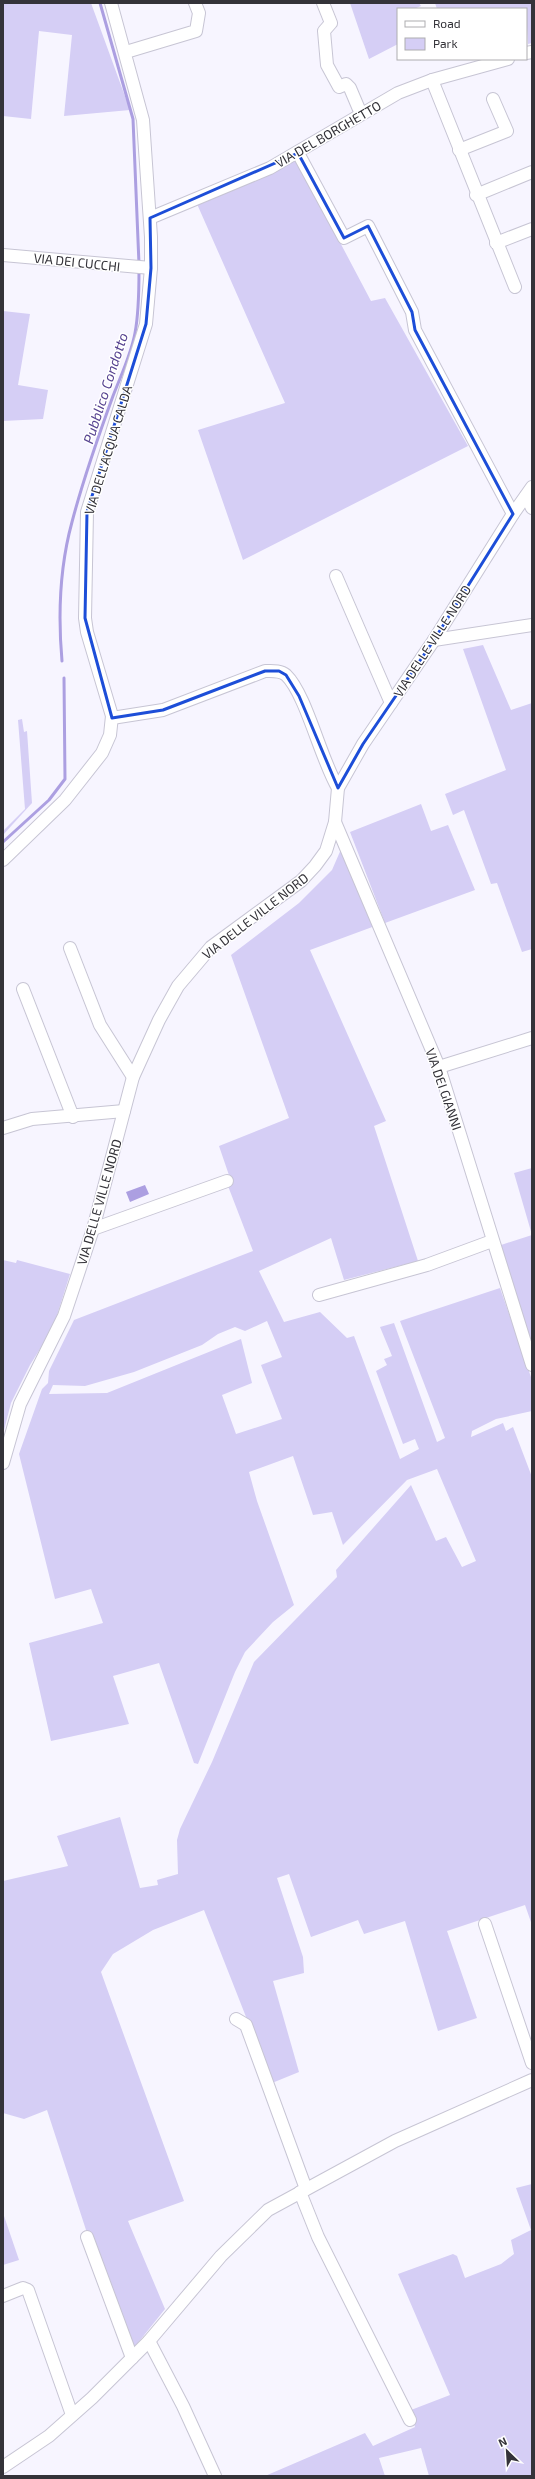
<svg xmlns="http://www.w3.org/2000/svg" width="535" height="2479" viewBox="0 0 535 2479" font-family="'Exo 2',sans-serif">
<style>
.green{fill:#d5cef5;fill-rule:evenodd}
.water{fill:#ac9fe1}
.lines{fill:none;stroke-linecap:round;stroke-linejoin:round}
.stream{stroke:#ac9fe1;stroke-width:3}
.minor-casing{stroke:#c7c5d4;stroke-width:14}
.minor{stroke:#fff;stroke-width:12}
.marked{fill:none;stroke:#1d4ed8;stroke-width:3;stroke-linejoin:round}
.labels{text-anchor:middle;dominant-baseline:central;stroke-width:3;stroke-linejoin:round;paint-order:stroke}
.street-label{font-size:13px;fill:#343339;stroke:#fff}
.water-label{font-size:14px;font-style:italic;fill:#564290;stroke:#fff}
</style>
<rect width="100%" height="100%" fill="#f7f5ff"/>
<g class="green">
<path d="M3 3H91L130 110 64 116 72 35 39 31 31 119 3 116Z"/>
<path d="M350 3H419L421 6 414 9H398V44L369 59Z"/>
<path d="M435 3H532V43L528 44 526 9H437Z"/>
<path d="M296 159 371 301 385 298 468 446 243 560 198 430 285 403 197 204Z"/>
<path d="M3 311 30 314 18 385 48 390 43 419 3 421Z"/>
<path d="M483 645 511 710 532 703V949L522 952 497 883 491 884 464 810 453 815 445 794 506 770 463 649Z"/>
<path d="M22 719 24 732 27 731 32 803 3 835V831L25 809 18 720Z"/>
<path d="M421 804 431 831 448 825 475 890 385 923 350 832Z"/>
<path d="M342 847 375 926 310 950 386 1121 374 1126 418 1261 344 1280 331 1238 259 1271 284 1322 320 1312 347 1338 354 1336 400 1459 419 1449 415 1439 403 1444 376 1371 387 1365 384 1359 392 1356 380 1327 394 1323 437 1442 445 1438 400 1321 500 1288 532 1380V1411L496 1419 472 1431 471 1437 503 1423 506 1431 513 1427 532 1477V1925L525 1905 447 1931 477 2018 438 2031 405 1921 364 1934 358 1920 311 1937 289 1874 277 1878 303 1957 304 1973 273 1981 299 2072 272 2083 204 1910 153 1930 113 1954 101 1972 184 2201 128 2221 165 2309 133 2349 86 2230 47 2110 24 2119 3 2113V1881L68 1866 57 1836 120 1817 140 1888 158 1885 157 1880 178 1874 177 1840 180 1829 212 1762 254 1662 337 1577 336 1570 411 1485 436 1541 446 1537 462 1567 476 1561 437 1469 407 1480 343 1545 332 1512 313 1515 293 1456 249 1472 257 1501 294 1605 273 1622 245 1652 235 1672 198 1764 194 1763 159 1663 113 1676 129 1724 51 1741 29 1643 103 1623 91 1589 55 1599 19 1454 42 1389 48 1383 49 1371 74 1320 253 1251 228 1186 232 1184 219 1146 289 1118 231 955 299 903 332 870ZM267 1321 282 1357 261 1365 282 1419 236 1434 222 1395 252 1383 241 1339 107 1393 49 1394 53 1385 85 1386 134 1372 202 1345 218 1334 235 1327 245 1331Z"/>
<path d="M532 1168V1339L530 1340 501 1245 532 1235 514 1173Z"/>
<path d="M3 1260 16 1263 17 1260 70 1274 53 1328 30 1365 11 1403 3 1434Z"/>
<path d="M532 2184V2476H429L421 2448 379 2458 385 2476H265L365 2433 373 2446 415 2427 411 2410 450 2395 398 2274 453 2254 457 2256 465 2278 501 2264 514 2254 511 2240 531 2230 516 2188Z"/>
<path d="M3 2213 19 2260 3 2265Z"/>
</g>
<path class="water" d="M145 1185 149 1194 130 1202 126 1192Z"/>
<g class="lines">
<g class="stream">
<path d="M100 3 133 119 139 264"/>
<path d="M62 661C58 616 60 566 72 522 83 480 98 437 113 396 121 375 131 355 135 333 139 312 139 291 139 270"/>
<path d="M3 842 49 800 65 779 64 678"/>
</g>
<defs>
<g id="minor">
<path d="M323 3 331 23 324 31 327 65 339 87 346 84 350 88 361 114"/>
<path d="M126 52 196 31 199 13 195 3"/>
<path d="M526 53 532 52"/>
<path d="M432 80 515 287"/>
<path d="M459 150 507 131 493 99"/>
<path d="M298 153 344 238 368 226 412 312 415 330 513 514"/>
<path d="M476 195 532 172"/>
<path d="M150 218 270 168 398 93 432 80 508 59"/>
<path d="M496 243 532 229"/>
<path d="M3 255 151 268"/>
<path d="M526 496 532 508"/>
<path d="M336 576 391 703"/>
<path d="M434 640 532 625"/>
<path d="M112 718 163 710 265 671C272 671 280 670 286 675 306 694 321 760 338 788"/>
<path d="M335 822 439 1067 532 1365"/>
<path d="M3 860 65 800 102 753 110 735 112 716 87 632 85 618 87 512 146 324 151 268V237L143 120 111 3"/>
<path d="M70 948 100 1025 133 1077"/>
<path d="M23 989 73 1117"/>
<path d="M439 1067 532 1038"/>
<path d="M3 1128 32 1119 124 1111"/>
<path d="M93 1229 227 1181"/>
<path d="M319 1295 427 1265 492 1241"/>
<path d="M3 1463 20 1404 64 1316 93 1229 133 1077 159 1020 178 986 211 947 301 881 315 866 326 851 335 822 338 788 363 744 434 640 513 514 532 487"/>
<path d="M485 1924 532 2063"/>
<path d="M236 2019 246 2025 306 2189"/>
<path d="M300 2192 318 2237 410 2420"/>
<path d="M87 2237 132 2358"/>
<path d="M3 2296 23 2288 28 2290 72 2415"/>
<path d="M149 2341 183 2406 215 2476"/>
<path d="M3 2467 49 2436 92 2398 149 2341 221 2256 268 2210 395 2141 532 2080"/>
</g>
</defs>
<use href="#minor" class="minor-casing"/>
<use href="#minor" class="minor"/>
</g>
<path class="marked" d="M298 153 344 238 368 226 412 312 415 330 513 514 434 640 363 744 338 788 299 696 286 675 279 671H265L163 710 112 718 85 618 87 512 146 324 151 268 150 218Z"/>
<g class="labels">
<g class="street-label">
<text transform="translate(328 134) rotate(-30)">VIA DEL BORGHETTO</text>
<text transform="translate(77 262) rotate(6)">VIA DEI CUCCHI</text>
<text transform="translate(108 450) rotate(-73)">VIA DELL'ACQUA CALDA</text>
<text transform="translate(432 641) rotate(-57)">VIA DELLE VILLE NORD</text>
<text transform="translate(255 916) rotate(-38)">VIA DELLE VILLE NORD</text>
<text transform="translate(444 1089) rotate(71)">VIA DEI GIANNI</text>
<text transform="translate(99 1202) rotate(-74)">VIA DELLE VILLE NORD</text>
</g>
<g class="water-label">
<text transform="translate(105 388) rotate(-72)">Pubblico Condotto</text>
</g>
</g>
<rect width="535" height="2479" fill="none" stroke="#343339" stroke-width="8"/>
<rect x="397" y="8" width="130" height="52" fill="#ffffff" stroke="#aeadb0"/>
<rect x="405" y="21" width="20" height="6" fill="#ffffff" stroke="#aeadb0"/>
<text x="433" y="28" font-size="12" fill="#343339">Road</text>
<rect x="405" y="38" width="20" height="12" fill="#d5cef5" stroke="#aeadb0"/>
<text x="433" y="48" font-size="12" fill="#343339">Park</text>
<g transform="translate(507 2451) rotate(335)" stroke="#ffffff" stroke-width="3" paint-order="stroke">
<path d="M0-3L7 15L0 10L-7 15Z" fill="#343339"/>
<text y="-6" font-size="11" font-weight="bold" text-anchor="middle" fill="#343339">N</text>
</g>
</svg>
